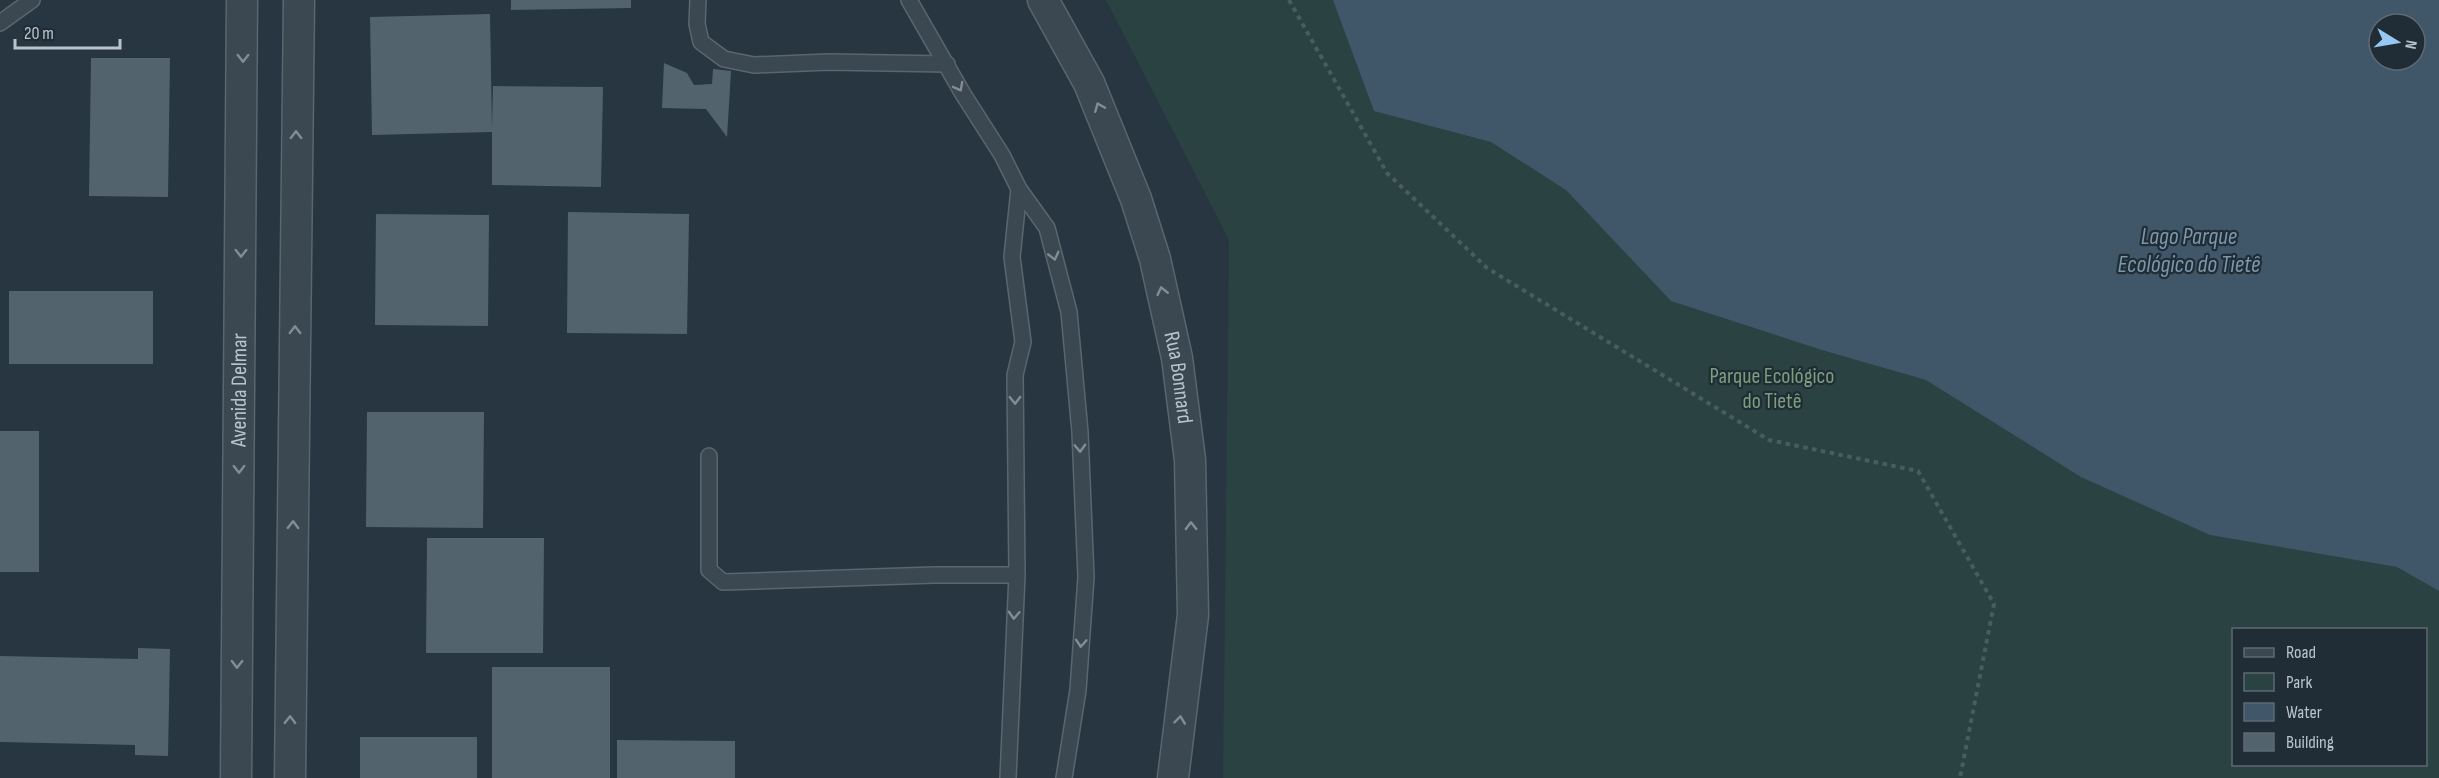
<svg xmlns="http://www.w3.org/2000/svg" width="2439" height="778" viewBox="0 0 2439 778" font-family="'Sofia Sans Condensed',sans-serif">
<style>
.green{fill:#2a4241;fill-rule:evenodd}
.water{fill:#3f5769;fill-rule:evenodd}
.building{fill:#53636e}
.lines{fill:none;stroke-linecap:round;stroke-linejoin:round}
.service-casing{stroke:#5a666e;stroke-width:18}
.minor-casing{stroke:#5a666e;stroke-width:33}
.path{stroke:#485e5d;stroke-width:4;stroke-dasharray:4.5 4.5;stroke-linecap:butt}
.service{stroke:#3c4851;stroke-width:15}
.minor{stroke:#3c4851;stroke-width:30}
.oneway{stroke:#818c94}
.labels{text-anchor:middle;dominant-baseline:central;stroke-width:4.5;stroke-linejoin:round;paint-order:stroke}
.park-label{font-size:22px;fill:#78a07c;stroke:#212d36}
.street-label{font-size:22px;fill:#b9c3cb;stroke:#212d36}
.water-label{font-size:24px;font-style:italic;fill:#7b97ac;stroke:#212d36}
</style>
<rect width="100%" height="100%" fill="#283641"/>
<path class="green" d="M1106 0H2439V778H1223L1229 240ZM2379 24H2415V60H2379ZM2234 630H2426V764H2234Z"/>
<path class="water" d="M1333 0H2439V591L2397 567 2210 535 2081 477 1926 380 1822 350 1671 301 1566 190 1491 142 1374 111ZM2379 24H2415V60H2379Z"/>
<g class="building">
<path d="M511 0H631V8L511 10Z"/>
<path d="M490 14 492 129 493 86 603 87 601 187 492 185V132L372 135 370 17Z"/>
<path d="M91 58H170L168 197 89 196Z"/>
<path d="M664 63 687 73 694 85 712 84 713 69 731 71 727 137 706 109 662 108Z"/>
<path d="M568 212 689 214 687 334 567 333Z"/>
<path d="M376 214 489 215 488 326 375 325Z"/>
<rect x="9" y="291" width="144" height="73"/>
<path d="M367 412H484L483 528 366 527Z"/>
<rect x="0" y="431" width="39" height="141"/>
<path d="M427 538H544L543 653H426Z"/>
<path d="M138 648 170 649 168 756 135 755V745L0 742V656L138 659Z"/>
<rect x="492" y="667" width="118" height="111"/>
<rect x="360" y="737" width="117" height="41"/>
<path d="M617 740 735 741V778H617Z"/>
</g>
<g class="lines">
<defs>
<g id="service">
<path d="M698 0 697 24 701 42 724 59 754 65 829 62 947 64"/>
<path d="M909 0 963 94 1002 155 1019 189 1047 228 1069 312 1080 432 1086 577 1078 690 1064 778"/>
<path d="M0 23 32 0"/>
<path d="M709 456V570L723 582 934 575H1017"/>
<path d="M1008 778 1017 575 1015 375 1023 342 1012 257 1019 189"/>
</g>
<g id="minor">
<path id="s1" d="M1043 0 1089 83 1136 199 1155 259 1177 358 1190 460 1193 615 1173 778"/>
<path id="s2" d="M236 778 242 0"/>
<path d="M290 778 299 0"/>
</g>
</defs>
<use href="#service" class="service-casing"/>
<use href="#minor" class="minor-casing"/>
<path class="path" d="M1289 0 1387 173 1487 268 1769 440 1918 471 1994 604 1960 778"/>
<use href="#service" class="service"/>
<use href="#minor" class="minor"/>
</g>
<defs><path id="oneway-chevron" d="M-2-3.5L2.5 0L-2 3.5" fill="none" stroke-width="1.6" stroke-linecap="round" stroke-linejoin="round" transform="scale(1.5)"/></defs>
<g class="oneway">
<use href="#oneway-chevron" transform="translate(243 58) rotate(90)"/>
<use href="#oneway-chevron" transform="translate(959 87) rotate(62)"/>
<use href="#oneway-chevron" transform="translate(1099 107) rotate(-112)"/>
<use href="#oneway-chevron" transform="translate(296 135) rotate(-90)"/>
<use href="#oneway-chevron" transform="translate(241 253) rotate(90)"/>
<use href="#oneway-chevron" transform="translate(1054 256) rotate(76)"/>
<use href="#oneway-chevron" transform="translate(1162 291) rotate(-103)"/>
<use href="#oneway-chevron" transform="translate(295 330) rotate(-90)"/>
<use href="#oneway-chevron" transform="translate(1015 400) rotate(89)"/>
<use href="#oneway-chevron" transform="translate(1080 448) rotate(88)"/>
<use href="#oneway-chevron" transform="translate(239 469) rotate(90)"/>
<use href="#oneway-chevron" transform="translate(293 525) rotate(-89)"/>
<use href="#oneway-chevron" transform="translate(1191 526) rotate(-91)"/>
<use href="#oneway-chevron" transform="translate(1014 615) rotate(93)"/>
<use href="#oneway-chevron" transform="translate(1081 643) rotate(94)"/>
<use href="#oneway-chevron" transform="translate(237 664) rotate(91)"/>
<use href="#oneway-chevron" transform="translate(290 720) rotate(-89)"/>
<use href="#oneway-chevron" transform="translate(1180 720) rotate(-83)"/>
</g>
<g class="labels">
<g class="park-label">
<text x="1772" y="376">Parque Ecológico<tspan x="1772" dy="25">do Tietê</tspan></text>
</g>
<g class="street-label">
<text stroke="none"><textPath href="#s1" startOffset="404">Rua Bonnard</textPath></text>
<text stroke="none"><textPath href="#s2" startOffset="388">Avenida Delmar</textPath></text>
</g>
<g class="water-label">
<text x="2189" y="236">Lago Parque<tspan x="2189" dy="28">Ecológico do Tietê</tspan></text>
</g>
</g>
<rect x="2232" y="628" width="195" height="138" fill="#212d36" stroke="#5e6972" stroke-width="1.5"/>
<rect x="2244" y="648" width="30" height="9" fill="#3c4851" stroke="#5e6972" stroke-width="1.5"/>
<text x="2286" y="658" font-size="18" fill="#b9c3cb">Road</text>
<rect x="2244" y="673" width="30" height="18" fill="#2a4241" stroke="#5e6972" stroke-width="1.5"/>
<text x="2286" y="688" font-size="18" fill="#b9c3cb">Park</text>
<rect x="2244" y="703" width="30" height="18" fill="#3f5769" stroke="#5e6972" stroke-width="1.5"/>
<text x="2286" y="718" font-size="18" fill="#b9c3cb">Water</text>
<rect x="2244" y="733" width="30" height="18" fill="#53636e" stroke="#5e6972" stroke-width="1.5"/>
<text x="2286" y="748" font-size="18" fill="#b9c3cb">Building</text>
<g transform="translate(2397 42) rotate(101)"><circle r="28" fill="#212d36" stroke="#5e6972" stroke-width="1.5"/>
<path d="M0-4.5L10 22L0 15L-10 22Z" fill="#96c8f3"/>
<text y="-9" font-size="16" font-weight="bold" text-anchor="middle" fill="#b9c3cb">N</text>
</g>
<path d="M15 39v9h105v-9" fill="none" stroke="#b9c3cb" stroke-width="3"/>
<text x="24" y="39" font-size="18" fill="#b9c3cb" stroke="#212d36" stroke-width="4.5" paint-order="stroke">20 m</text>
</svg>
